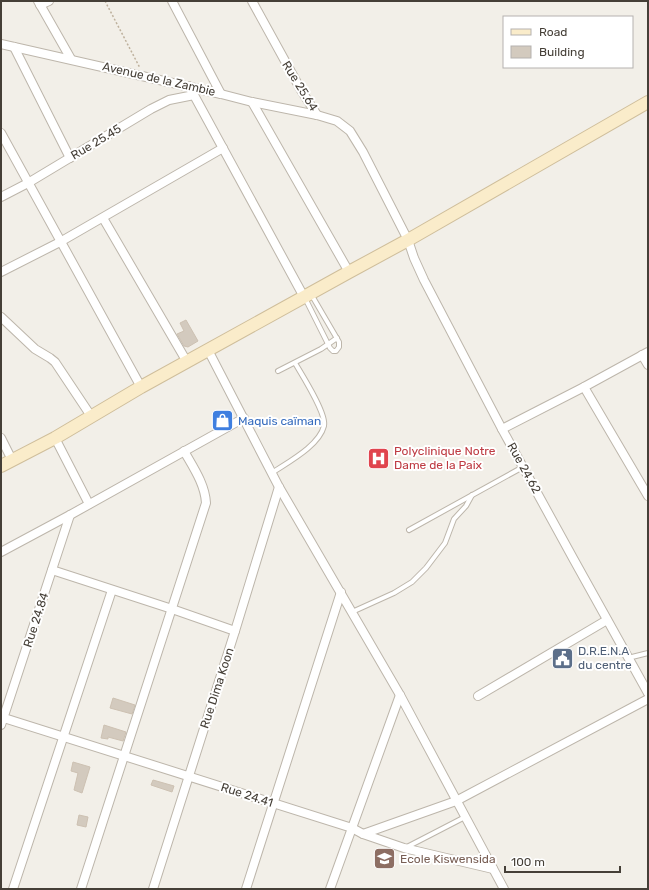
<svg xmlns="http://www.w3.org/2000/svg" width="649" height="890" viewBox="0 0 649 890" font-family="Rubik,sans-serif">
<style>
.building{fill:#d3cabe;stroke:#cdc1b2}
.lines{fill:none;stroke-linecap:round;stroke-linejoin:round}
.lane-casing{stroke:#bdb6ab;stroke-width:6}
.street-casing{stroke:#bdb6ab;stroke-width:10}
.secondary-casing{stroke:#cfbe9b;stroke-width:14}
.path{stroke:#beb19d;stroke-width:1.5;stroke-dasharray:2 2;stroke-linecap:butt}
.lane{stroke:#fff;stroke-width:4}
.street{stroke:#fff;stroke-width:8}
.secondary{stroke:#faecca;stroke-width:12}
.labels{text-anchor:middle;dominant-baseline:central;stroke-width:4;stroke-linejoin:round;paint-order:stroke}
.street-label{font-size:12px;fill:#453f37;stroke:#fff}
.shop-label{font-size:12px;fill:#366cbe;stroke:#fff;text-anchor:start}
.health-label{font-size:12px;fill:#be3a42;stroke:#fff;text-anchor:start}
.service-label{font-size:12px;fill:#4e5e75;stroke:#fff;text-anchor:start}
.education-label{font-size:12px;fill:#785e54;stroke:#fff;text-anchor:start}
</style>
<rect width="100%" height="100%" fill="#f2efe8"/>
<g class="building">
<path d="M186 320 198 341 188 347 184 346 177 334 184 331 180 323Z"/>
<path d="M113 698 135 705 132 714 110 708Z"/>
<path d="M104 725 126 732 123 741 108 737V739L101 738Z"/>
<path d="M73 762 90 767 82 793 74 790 78 773 71 771Z"/>
<path d="M153 780 174 786 172 792 151 785Z"/>
<path d="M79 815 88 817 86 827 77 825Z"/>
</g>
<g class="lines">
<defs>
<g id="lane">
<path d="M305 298 330 348 333 351H336L339 347V342L311 294"/>
<path d="M278 371 321 349 337 338"/>
<path d="M272 473C288 462 319 446 324 426 327 414 302 375 295 363"/>
<path d="M409 530 523 467"/>
<path d="M352 612 394 593 412 582 426 568 445 543 454 519 466 506 472 495"/>
<path d="M628 658 648 653"/>
<path d="M405 848 465 817"/>
</g>
<g id="street">
<path d="M38 1 71 59"/>
<path d="M172 1 221 94"/>
<path d="M252 1 301 90 317 115"/>
<path d="M40 5 49 1"/>
<path d="M1 44 221 94 252 102 317 115 337 121 350 131 363 152 408 240 414 258 424 280 502 429 574 560 648 693"/>
<path d="M14 47 70 158"/>
<path d="M189 86 304 297"/>
<path d="M252 102 349 272"/>
<path d="M1 133 141 387"/>
<path d="M1 197 28 183 151 109 169 100 194 95"/>
<path d="M103 218 187 362"/>
<path d="M1 272 60 242 223 148"/>
<path d="M1 317 35 349 50 358 55 362 91 416"/>
<path d="M208 350 279 487 400 695 504 889"/>
<path d="M642 355 648 365"/>
<path d="M584 387 648 496"/>
<path d="M502 429 584 387 648 352"/>
<path d="M1 438 12 460"/>
<path d="M55 438 89 504"/>
<path d="M1 552 70 515 244 418"/>
<path d="M52 570 172 609 235 631"/>
<path d="M478 696 607 620"/>
<path d="M1 717 352 828 363 834 404 848 493 869"/>
<path d="M1 725 70 515"/>
<path d="M363 834 456 801 648 699"/>
<path d="M13 889 112 590"/>
<path d="M81 889 206 503C205 484 193 467 184 451"/>
<path d="M153 889 235 631 279 487"/>
<path d="M246 889 341 592"/>
<path d="M330 889 400 695"/>
</g>
<path id="secondary" d="M1 466 55 438 141 387 349 272 408 240 648 102"/>
</defs>
<use href="#lane" class="lane-casing"/>
<use href="#street" class="street-casing"/>
<use href="#secondary" class="secondary-casing"/>
<path class="path" d="M105 1 140 68"/>
<use href="#lane" class="lane"/>
<use href="#street" class="street"/>
<use href="#secondary" class="secondary"/>
</g>
<defs>
<symbol id="shop-square" viewBox="-11 -11 22 22"><rect x="-9" y="-9" width="18" height="18" rx="4" fill="#3f7fe0" stroke="#fff"/><path d="M-5-2.5h2.3a2.7 3.5 0 0 1 5.4 0H5L5.5 6h-11ZM-1.5-2.5h3a1.5 2.3 0 0 0-3 0Z" fill="#fff"/></symbol>
<symbol id="hospital-square" viewBox="-11 -11 22 22"><rect x="-9" y="-9" width="18" height="18" rx="4" fill="#e0444e" stroke="#fff"/><path d="M-5-5h3v3.5h4V-5h3V5h-3V1.5h-4V5h-3Z" fill="#fff"/></symbol>
<symbol id="civic-square" viewBox="-11 -11 22 22"><rect x="-9" y="-9" width="18" height="18" rx="4" fill="#5c6f8a" stroke="#fff"/><path d="M-.6-6.5H3V-4.5H.6V-3L4-1V1h2V6H-6V1h2V-1L-.6-3ZM-1.2 2.5V6h2.4V2.5Z" fill="#fff"/></symbol>
<symbol id="school-square" viewBox="-11 -11 22 22"><rect x="-9" y="-9" width="18" height="18" rx="4" fill="#8d6e63" stroke="#fff"/><path d="M0-5L7-2L0 1L-7-2ZM-4 1L0 2.5L4 1V4Q0 6-4 4Z" fill="#fff"/></symbol>
</defs>
<g fill-rule="evenodd">
<use href="#shop-square" x="210" y="408" width="25" height="25"/>
<use href="#hospital-square" x="366" y="446" width="25" height="25"/>
<use href="#civic-square" x="550" y="646" width="25" height="25"/>
<use href="#school-square" x="372" y="846" width="25" height="25"/>
</g>
<g class="labels">
<g class="street-label">
<text transform="translate(159 79) rotate(13)">Avenue de la Zambie</text>
<text transform="translate(300 86) rotate(58)">Rue 25.64</text>
<text transform="translate(96 142) rotate(-31)">Rue 25.45</text>
<text transform="translate(524 468) rotate(61)">Rue 24.62</text>
<text transform="translate(36 620) rotate(-72)">Rue 24.84</text>
<text transform="translate(217 688) rotate(-72)">Rue Dima Koon</text>
<text transform="translate(247 795) rotate(18)">Rue 24.41</text>
</g>
<g class="shop-label">
<text x="238" y="421">Maquis caïman</text>
</g>
<g class="health-label">
<text x="394" y="451">Polyclinique Notre<tspan x="394" dy="14">Dame de la Paix</tspan></text>
</g>
<g class="service-label">
<text x="578" y="651">D.R.E.N.A<tspan x="578" dy="14">du centre</tspan></text>
</g>
<g class="education-label">
<text x="400" y="859">Ecole Kiswensida</text>
</g>
</g>
<rect width="649" height="890" fill="none" stroke="#453f37" stroke-width="4"/>
<rect x="503" y="16" width="130" height="52" fill="#ffffff" stroke="#b5b2af"/>
<rect x="511" y="29" width="20" height="6" fill="#faecca" stroke="#b5b2af"/>
<text x="539" y="36" font-size="12" fill="#453f37">Road</text>
<rect x="511" y="46" width="20" height="12" fill="#d3cabe" stroke="#b5b2af"/>
<text x="539" y="56" font-size="12" fill="#453f37">Building</text>
<path d="M505 866v6h115v-6" fill="none" stroke="#453f37" stroke-width="2"/>
<text x="511" y="866" font-size="12" fill="#453f37" stroke="#ffffff" stroke-width="3" paint-order="stroke">100 m</text>
</svg>
